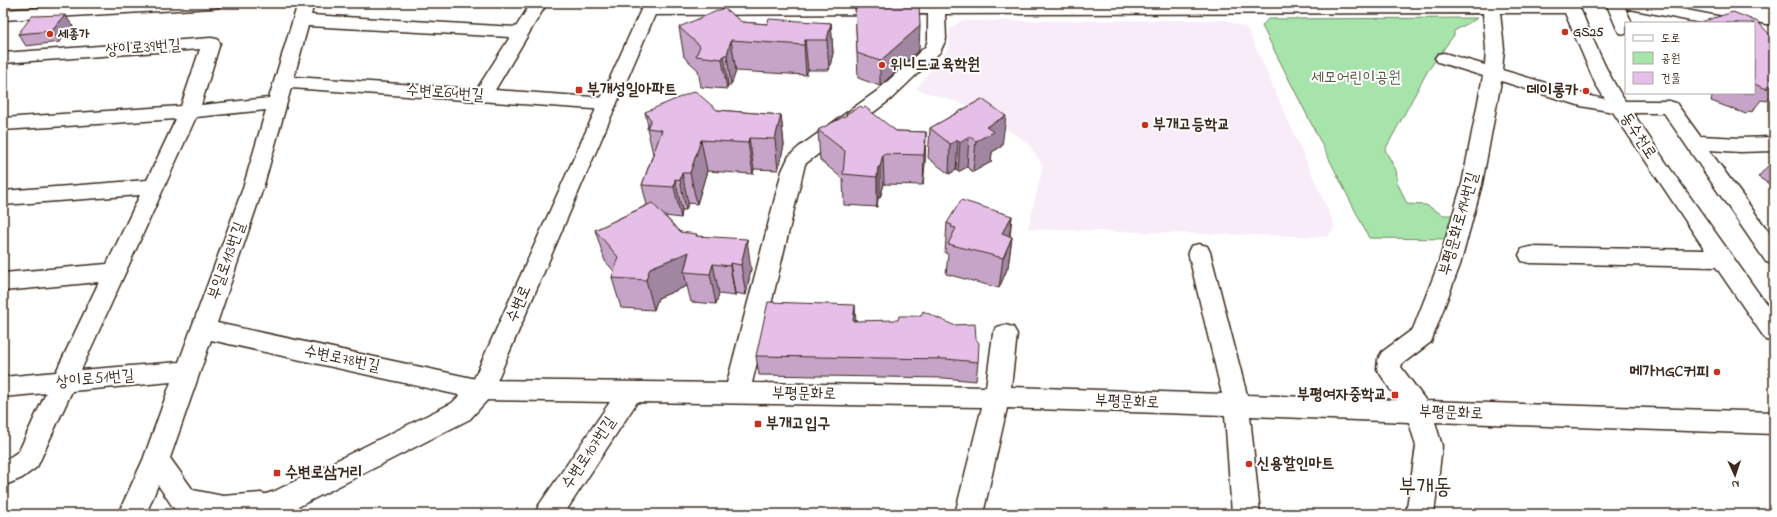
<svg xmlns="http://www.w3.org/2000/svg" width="1777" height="517" viewBox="0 0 1777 517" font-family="'Indie Flower','Poor Story',sans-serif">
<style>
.built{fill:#f8ecf8}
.green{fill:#a7e4ab;stroke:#718764}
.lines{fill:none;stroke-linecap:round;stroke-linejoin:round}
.minor-casing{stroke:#3b2a1e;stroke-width:3}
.major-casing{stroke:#3b2a1e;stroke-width:3}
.minor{fill:#fff;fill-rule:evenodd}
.major{fill:#fff;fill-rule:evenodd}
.wall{fill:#c6a4c8;stroke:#3b2a1e}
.shaded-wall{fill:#a186a2;stroke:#3b2a1e}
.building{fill:#e6bfe8;stroke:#3b2a1e}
.poi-dot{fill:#c8321e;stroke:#fff;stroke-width:1.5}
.labels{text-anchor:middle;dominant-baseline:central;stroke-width:4;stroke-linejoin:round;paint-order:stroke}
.far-poi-label{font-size:13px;font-weight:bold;fill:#3b2a1e;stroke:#fff;text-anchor:start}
.street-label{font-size:16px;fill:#3b2a1e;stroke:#fff}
.poi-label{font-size:16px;font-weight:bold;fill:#3b2a1e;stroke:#fff;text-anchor:start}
.park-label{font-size:16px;fill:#565841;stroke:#fff}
.near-quarter-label{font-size:22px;fill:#3b2a1e;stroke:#fff}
</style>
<rect width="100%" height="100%" fill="#fff"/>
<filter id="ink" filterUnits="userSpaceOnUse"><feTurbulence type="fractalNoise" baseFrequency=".025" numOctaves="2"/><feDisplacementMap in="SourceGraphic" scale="8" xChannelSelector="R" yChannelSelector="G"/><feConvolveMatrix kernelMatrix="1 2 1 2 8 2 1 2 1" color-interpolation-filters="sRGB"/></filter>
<g filter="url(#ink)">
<path class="built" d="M1225 20 1247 28 1335 226 1328 237 1028 229 1043 166 1028 143 972 107 916 89 949 48 950 29 961 21Z"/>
<path class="green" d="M1478 18 1454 31V35L1427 72 1385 150 1396 170 1398 184 1407 204 1426 205 1443 215H1455L1448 239 1369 238 1262 26 1268 19Z"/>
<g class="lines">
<defs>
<g id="minor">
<path d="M124 3H221L219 7 213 8 3 20V10Z"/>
<path d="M298 3H314L311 15 516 27 531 3H547L495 90 607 98 614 100 616 104 614 108 607 110 291 88 263 188 217 323 481 380 727 383 782 171 789 156 799 147 877 91 926 46 928 39V14L649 15 643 14 641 10 643 6 649 5 1578 3C1592 37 1605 71 1625 101H1669L1676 103 1700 136 1740 138 1774 137V151L1740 152 1709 150 1774 239V264L1766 262 1664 113H1633L1671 170 1774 315V342L1766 340 1716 267 1530 263 1522 261 1519 255 1522 249 1530 247 1705 250 1613 112 1581 106 1501 81 1482 184 1460 265 1431 342 1402 364 1401 367 1426 401 1774 412V434L1435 422 1442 446 1434 514H1406L1416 446 1409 422 1250 416 1260 514H1232L1225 415 1007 408 983 514H955L982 407 637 402 564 514H535L539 505 610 402 481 400 211 340 170 458 193 490 223 496 261 493 271 496 275 505 271 514 185 513 175 510 158 485 146 514H118L143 460 171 382 72 391 37 467 22 478 3 486V462L19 451 46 393 3 397V377L56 372 99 282 3 291V273L107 264 140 195 3 205V191L147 180 176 119 3 130V118L181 106 200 49 3 63V53L211 38 217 39 220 43 201 105 269 98ZM1483 13 1486 49 1485 65 1444 53 1438 54 1435 58 1438 62 1483 76 1462 184 1438 265 1413 329 1382 352 1378 359 1377 369 1397 400 1247 395 1210 252 1207 246 1199 244 1191 246 1188 252 1222 394 1011 387 1017 334 1013 327 1005 325 997 327 993 334 986 387 752 383 805 164 891 99 940 52 946 39 945 14ZM1500 13H1565L1595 83 1605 99 1590 96 1502 70 1504 49ZM308 26 510 37 477 89 294 77ZM266 110 243 188 179 362 81 370 196 117Z"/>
<path d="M1606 3H1650L1728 18 1734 19 1737 23H1701L1625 8 1632 23H1626V34L1620 33 1617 29Z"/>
<path d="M1753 23H1754L1774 27V37L1754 33Z"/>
</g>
<path id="major" d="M644 3H660L490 397 470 419 292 510 280 514H229L233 505 275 491 452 403 472 383Z"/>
</defs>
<use href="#minor" class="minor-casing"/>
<use href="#major" class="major-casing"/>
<use href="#minor" class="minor"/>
<use href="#major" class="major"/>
</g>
<g class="wall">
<path d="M855 4 919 50 880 86 858 78Z"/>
<path d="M742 22 767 24 831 23 833 53 829 70H808L806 75 736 71 731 85H728L727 89 701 87 698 70 684 57 679 27Z"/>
<path d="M1754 23 1771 36H1774V93L1767 101 1761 100 1752 112 1749 111 1746 114 1711 101 1713 93H1754Z"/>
<path d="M73 26 60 42 26 46 18 34Z"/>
<path d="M982 99 1002 146 992 152 991 162 973 172 967 167 958 172 956 170 949 174 928 158 930 128Z"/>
<path d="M863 108 896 131 926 132 925 162 923 185 884 184 880 198H878L877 207 844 205 843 179 820 160 818 130 846 116V114Z"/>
<path d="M717 110 781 115 784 145 778 170 754 169 753 174 707 171 697 204 688 203 686 210H682L681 218 665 216 680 232 698 236 751 269 746 295 735 293V296L719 294 716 304 691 302 687 286 658 298 654 310 621 308 612 278 614 271 605 261 595 230 647 205 642 185 653 154 647 128 648 126 645 112Z"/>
<path d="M1774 159V187L1758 177Z"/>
<path d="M1012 216 1010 236 1012 237 1008 267 999 288 946 274 948 254 945 253 947 223Z"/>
<path d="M856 321 978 362 976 381 944 378 759 375 756 356Z"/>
</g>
<g class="shaded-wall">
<path d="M65 15 73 26 60 42 52 31Z"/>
<path d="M831 23 833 53 829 70 827 40Z"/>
<path d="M920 26 919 50 880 86V61Z"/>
<path d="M731 40 736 71 731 85 727 55Z"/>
<path d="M805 40 808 70 806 75 804 45Z"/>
<path d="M724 55 728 85 727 89 722 59Z"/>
<path d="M781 115 784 145 778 170 775 139Z"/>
<path d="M1006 116 1002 146 992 152 991 162 973 172 976 141 986 127Z"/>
<path d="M926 132 925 162 923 185 924 155Z"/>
<path d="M969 136 967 167 958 172 960 142Z"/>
<path d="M749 138 754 169 753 174 748 143Z"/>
<path d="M701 140 707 171 697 204 690 173Z"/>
<path d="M958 140 956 170 949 174 950 144Z"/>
<path d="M883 154 884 184 880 198V167Z"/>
<path d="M878 167V198L877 207V177Z"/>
<path d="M682 173 688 203 686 210 680 180Z"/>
<path d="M675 179 682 210 681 218 674 187Z"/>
<path d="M1012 216 1008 246 1002 233Z"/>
<path d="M1012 237 1008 267 999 288 1003 258Z"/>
<path d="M747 239 751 269 746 295 741 265Z"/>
<path d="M689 252 684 272 687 286 658 298 654 310 646 280 650 268Z"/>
<path d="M730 263 735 293V296L730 266Z"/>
<path d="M713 264 719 294 716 304 710 274Z"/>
<path d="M855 305 856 325 853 321Z"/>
</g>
<g class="building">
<path d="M855 4 919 5 920 26 880 61 857 53Z"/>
<path d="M724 8 742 22 767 24 769 19 831 23 827 40H805L804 45 731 40 727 55H724L722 59 696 56 700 46 679 27Z"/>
<path d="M1733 12 1758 22 1771 36H1774V79L1772 78 1773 87 1768 85 1767 89 1754 84V23H1698Z"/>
<path d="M65 15 52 31 18 34 32 16Z"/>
<path d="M695 91 717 110 781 115 775 139 749 138 748 143 701 140 690 173H682L680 180 675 179 674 187 642 185 662 130 647 128 651 120 645 112Z"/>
<path d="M982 99 1006 116 986 127 994 132 976 141 969 136 960 142 958 140 950 144 930 128Z"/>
<path d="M861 106 863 108 865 107 896 131 926 132 924 155 883 154 880 167H878L877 177 843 174 845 151 818 130 847 115 846 114Z"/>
<path d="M961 200 1012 216 1002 233 1012 237 1003 258 948 244 956 228 951 227 952 225 947 223Z"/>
<path d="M652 203 680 232 697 234 696 236 747 239 741 265 730 263V266L713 264 710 274 684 272 689 252 650 268 646 280 612 278 618 257 595 230Z"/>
<path d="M768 302 855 305 853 321 898 320 899 316H921L923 311 953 325 975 324 976 339 979 343 978 362 946 359 756 356Z"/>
</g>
</g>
<g class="poi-dot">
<circle cx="1565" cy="32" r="4"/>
<circle cx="50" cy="34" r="4"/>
<circle cx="882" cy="65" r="4"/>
<rect x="575" y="86" width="8" height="8" rx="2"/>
<circle cx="1586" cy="91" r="4"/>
<circle cx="1145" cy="125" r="4"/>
<circle cx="1717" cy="372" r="4"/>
<rect x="1391" y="391" width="8" height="8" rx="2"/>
<rect x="754" y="420" width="8" height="8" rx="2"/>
<circle cx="1249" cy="464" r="4"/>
<rect x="273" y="469" width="8" height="8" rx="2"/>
</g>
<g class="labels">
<g class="far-poi-label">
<text x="1573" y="32">GS25</text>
<text x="58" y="34">세종가</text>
</g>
<g class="street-label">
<text transform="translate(143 48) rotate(-4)">상이로39번길</text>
<text transform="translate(445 93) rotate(4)">수변로64번길</text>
<text transform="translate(1638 136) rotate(57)">동수천로</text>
<text transform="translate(1459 224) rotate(-74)">부평문화로194번길</text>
<text transform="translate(227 261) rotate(-70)">부일로113번길</text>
<text transform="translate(519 304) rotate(-66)">수변로</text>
<text transform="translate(342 359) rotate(12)">수변로78번길</text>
<text transform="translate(95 379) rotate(-5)">상이로51번길</text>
<text transform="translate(804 394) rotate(1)">부평문화로</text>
<text transform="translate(1127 402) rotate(2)">부평문화로</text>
<text transform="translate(1451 413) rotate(2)">부평문화로</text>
<text transform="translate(589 453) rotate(-56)">수변로107번길</text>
</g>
<g class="poi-label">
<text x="890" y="65">위니드교육학원</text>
<text x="587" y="90">부개성일아파트</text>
<text x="1578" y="91" text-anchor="end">데이롱카</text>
<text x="1153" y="125">부개고등학교</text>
<text x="1709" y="372" text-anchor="end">메가MGC커피</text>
<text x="1387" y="395" text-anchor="end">부평여자중학교</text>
<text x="766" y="424">부개고입구</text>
<text x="1257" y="464">신용할인마트</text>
<text x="285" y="473">수변로삼거리</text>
</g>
<g class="park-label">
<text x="1356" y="78">세모어린이공원</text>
</g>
<g class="near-quarter-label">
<text x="1425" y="488">부개동</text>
</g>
</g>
<rect width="1777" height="517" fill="none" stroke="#fff" stroke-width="16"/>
<rect x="8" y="8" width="1761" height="501" fill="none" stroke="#3b2a1e" stroke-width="1.5" filter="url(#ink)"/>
<rect x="1625" y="22" width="130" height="72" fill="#ffffff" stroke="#b1aaa5"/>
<rect x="1633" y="35" width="20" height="6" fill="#ffffff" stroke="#b1aaa5"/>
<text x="1661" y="42" font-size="12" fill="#3b2a1e">도로</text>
<rect x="1633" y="52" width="20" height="12" fill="#a7e4ab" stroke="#b1aaa5"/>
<text x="1661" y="62" font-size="12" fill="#3b2a1e">공원</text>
<rect x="1633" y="72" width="20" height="12" fill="#e6bfe8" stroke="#b1aaa5"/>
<text x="1661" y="82" font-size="12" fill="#3b2a1e">건물</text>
<g transform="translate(1735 475) rotate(177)" stroke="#ffffff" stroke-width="3" paint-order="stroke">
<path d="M0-3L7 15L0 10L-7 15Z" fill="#3b2a1e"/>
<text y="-6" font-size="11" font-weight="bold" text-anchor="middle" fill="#3b2a1e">N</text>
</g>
</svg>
